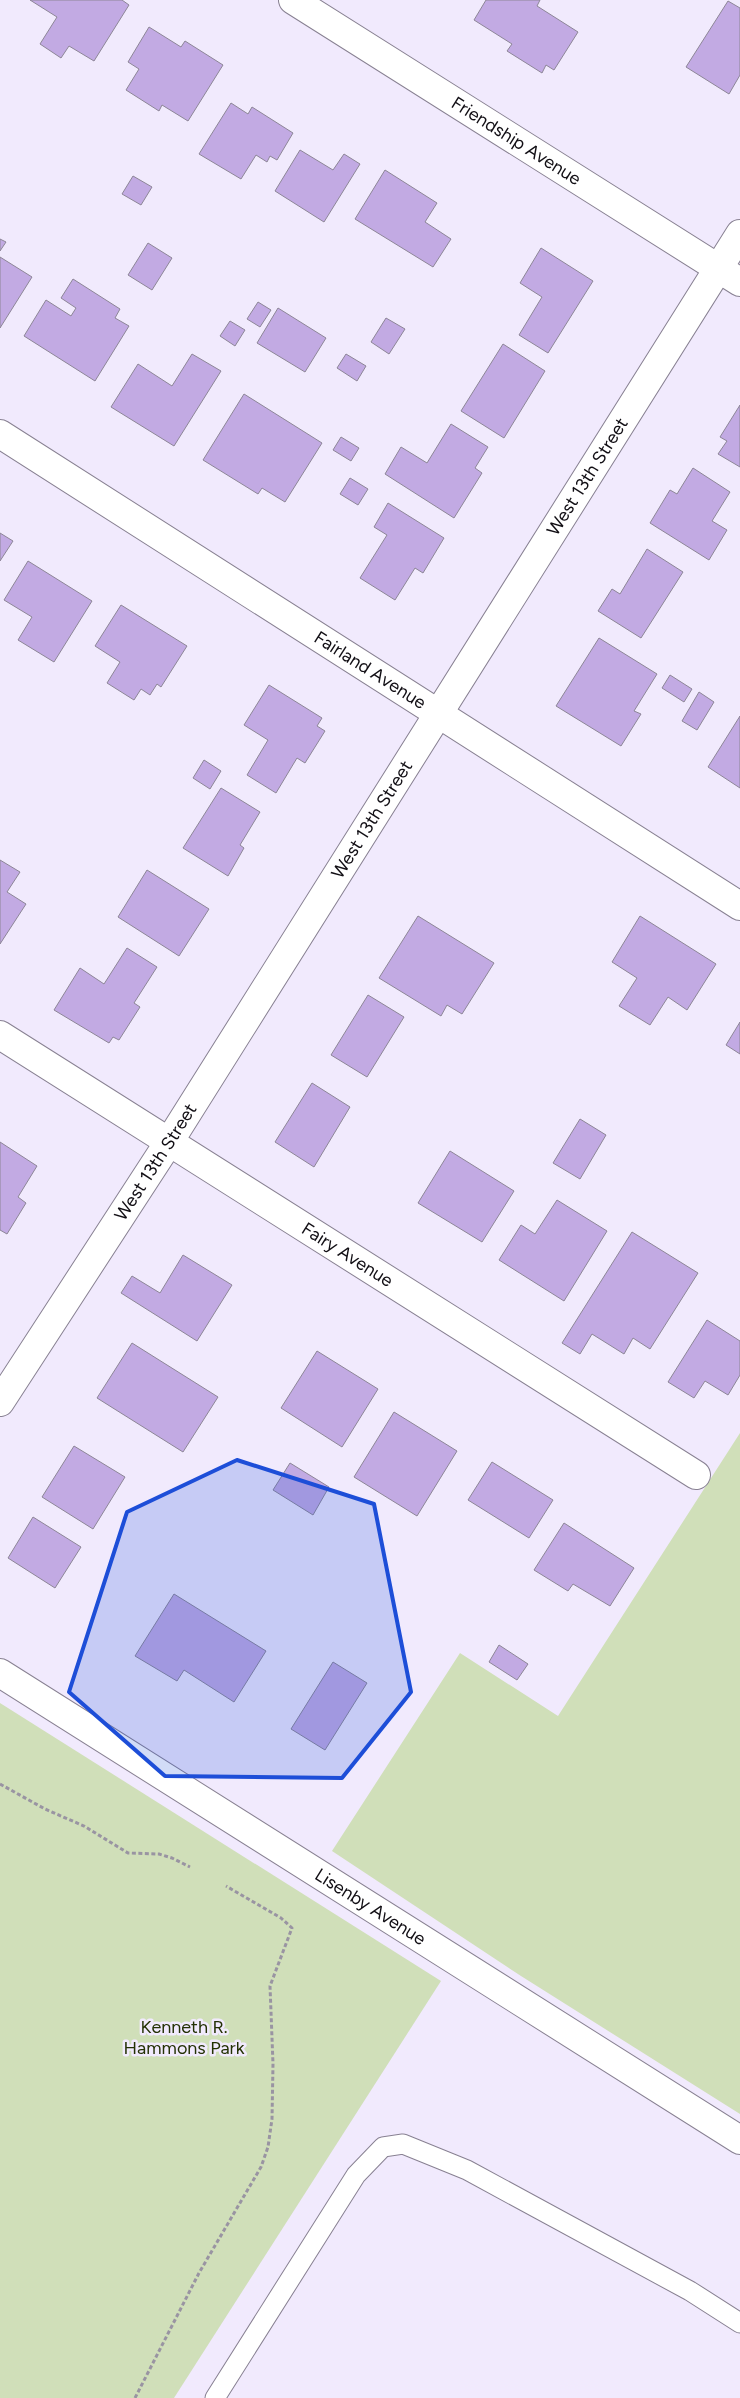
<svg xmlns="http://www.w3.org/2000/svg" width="740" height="2398" viewBox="0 0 740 2398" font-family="Figtree,sans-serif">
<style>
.green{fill:#d0dfb9}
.building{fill:#c2aae3;stroke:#8d8697}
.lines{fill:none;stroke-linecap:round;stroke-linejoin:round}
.lane-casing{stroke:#888192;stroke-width:21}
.street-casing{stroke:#888192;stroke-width:30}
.secondary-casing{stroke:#888192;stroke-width:30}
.path{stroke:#9994a2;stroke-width:3;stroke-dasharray:4 2.5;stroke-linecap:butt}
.lane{stroke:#fff;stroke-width:19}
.street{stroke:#fff;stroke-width:28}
.secondary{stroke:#fff;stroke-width:28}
.marked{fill:#1d4ed8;fill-opacity:0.2;stroke:#1d4ed8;stroke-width:4;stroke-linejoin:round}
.labels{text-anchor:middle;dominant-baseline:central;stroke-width:5;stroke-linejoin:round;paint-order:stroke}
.street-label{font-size:18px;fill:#110e14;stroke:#f1eafd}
.park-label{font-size:18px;fill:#233104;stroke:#f1eafd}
</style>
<rect width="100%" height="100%" fill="#f1eafd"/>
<g class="green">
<path d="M740 1433V2114L521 1976 332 1851 460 1653 558 1716Z"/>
<path d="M0 1703 441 1981 174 2398H0Z"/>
</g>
<g class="building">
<path d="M30 0H122L129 5 94 61 69 46 61 58 40 44 57 17Z"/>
<path d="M486 0H540L537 6 578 32 554 70 546 65 542 73 507 51 512 44 474 20Z"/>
<path d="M728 1 740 8V75L729 94 686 67Z"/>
<path d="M149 27 181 47 185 41 223 65 188 121 162 105 159 111 126 90 139 69 128 62Z"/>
<path d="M231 103 248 114 252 107 293 133 277 160 270 156 267 162 256 155 241 179 199 154Z"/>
<path d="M300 150 333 170 344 154 360 164 324 222 275 191Z"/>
<path d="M385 170 437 203 425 222 451 239 433 267 355 219Z"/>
<path d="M133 176 152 187 141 205 122 194Z"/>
<path d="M0 239 6 242 0 251Z"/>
<path d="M148 243 172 258 152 290 128 275Z"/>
<path d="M541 248 593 281 548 353 519 335 542 297 520 283Z"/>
<path d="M0 257 32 277 0 328Z"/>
<path d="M73 279 120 309 115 318 129 326 95 381 24 336 46 300 71 316 76 308 61 298Z"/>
<path d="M258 302 271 310 260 327 247 319Z"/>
<path d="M278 308 326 338 305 372 257 343Z"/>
<path d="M386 318 405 329 389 354 371 342Z"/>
<path d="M230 321 245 330 235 346 220 336Z"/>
<path d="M503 344 545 371 504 438 461 411Z"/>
<path d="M192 354 221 371 174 446 111 407 138 364 172 386Z"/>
<path d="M346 354 366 366 357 381 337 368Z"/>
<path d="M244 394 322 443 285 502 262 488 258 494 203 460Z"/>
<path d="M740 405V467L718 454 727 441 720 437Z"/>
<path d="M451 424 488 447 475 468 482 473 454 518 385 474 401 447 427 463Z"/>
<path d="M341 437 359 448 351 461 333 450Z"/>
<path d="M693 468 730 492 712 521 727 530 709 560 650 523 670 490 677 494Z"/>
<path d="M350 478 368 489 358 505 340 494Z"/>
<path d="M388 503 444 538 423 573 415 568 395 600 360 578 387 535 374 527Z"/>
<path d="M0 533 13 541 0 561Z"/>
<path d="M647 549 683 572 641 638 598 611 612 589 620 594Z"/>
<path d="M28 561 92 601 54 662 18 640 32 617 4 600Z"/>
<path d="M121 605 187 646 161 687 157 684 150 695 141 689 134 700 107 683 120 662 95 646Z"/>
<path d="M599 638 657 674 634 711 641 714 621 746 556 706Z"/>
<path d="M670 675 692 689 684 702 662 688Z"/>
<path d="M269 685 322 718 317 726 325 731 305 763 297 758 276 793 247 775 268 740 244 725Z"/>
<path d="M699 692 714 702 697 730 682 721Z"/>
<path d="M740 716V788L708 767Z"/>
<path d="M204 760 221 771 210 789 193 778Z"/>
<path d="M221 788 260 812 240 845 244 848 228 876 183 848Z"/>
<path d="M0 860 20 872 7 892 26 904 0 944Z"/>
<path d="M147 870 209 909 179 956 118 917Z"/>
<path d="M418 916 494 963 462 1014 447 1005 441 1016 379 978Z"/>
<path d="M640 916 716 964 687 1010 668 997 650 1025 619 1006 637 978 612 962Z"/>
<path d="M127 948 157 967 134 1003 140 1007 119 1040 113 1037 109 1043 54 1010 80 968 104 984Z"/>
<path d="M368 995 404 1017 367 1077 331 1055Z"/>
<path d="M740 1022V1054L726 1045Z"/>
<path d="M312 1083 350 1107 314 1167 275 1142Z"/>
<path d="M580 1119 606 1135 580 1179 553 1163Z"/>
<path d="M0 1142 37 1166 18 1197 26 1203 7 1234 0 1230Z"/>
<path d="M450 1151 514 1191 482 1242 418 1203Z"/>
<path d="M557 1200 607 1231 564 1301 499 1260 521 1225 535 1234Z"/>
<path d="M632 1232 698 1273 650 1349 633 1338 624 1354 592 1334 580 1354 562 1343Z"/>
<path d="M183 1255 232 1285 197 1341 121 1293 132 1276 160 1293Z"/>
<path d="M707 1320 740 1341V1375L728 1395 705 1381 694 1398 668 1382Z"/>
<path d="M132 1343 218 1397 183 1452 97 1398Z"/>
<path d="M317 1351 378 1389 342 1447 281 1408Z"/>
<path d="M394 1412 457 1451 417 1516 354 1477Z"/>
<path d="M74 1446 125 1477 93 1529 42 1497Z"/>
<path d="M492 1462 553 1500 529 1538 468 1500Z"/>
<path d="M290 1463 329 1487 313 1515 273 1490Z"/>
<path d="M33 1517 81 1547 55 1588 8 1558Z"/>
<path d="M564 1523 634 1568 610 1606 573 1584 568 1591 534 1570Z"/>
<path d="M174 1594 266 1651 234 1702 184 1670 177 1681 135 1656Z"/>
<path d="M499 1645 528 1664 517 1680 489 1662Z"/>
<path d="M333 1662 367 1683 325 1750 291 1729Z"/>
</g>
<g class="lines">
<defs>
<path id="lane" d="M215 2398 356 2175 383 2147 403 2144 467 2170 690 2291 740 2323"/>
<g id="street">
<path id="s1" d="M293 0 740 282"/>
<path id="s2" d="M0 434 740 906"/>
<path id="s3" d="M0 1035 696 1475"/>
<path id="s4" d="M0 1402 169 1142 740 234"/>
</g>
<g id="secondary">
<path id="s5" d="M0 1673 740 2140"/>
</g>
</defs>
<use href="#lane" class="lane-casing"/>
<use href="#street" class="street-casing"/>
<use href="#secondary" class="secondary-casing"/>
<g class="path">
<path d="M0 1784 45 1809 84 1826 128 1853 159 1854 172 1858 190 1867"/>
<path d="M135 2398 199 2273 261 2167 268 2147 272 2119 273 2064 270 1986 292 1928 281 1918 226 1886"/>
</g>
<use href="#lane" class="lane"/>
<use href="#street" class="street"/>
<use href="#secondary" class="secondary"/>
</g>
<path class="marked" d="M237 1460 374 1504 411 1692 342 1778 165 1776 69 1692 127 1512Z"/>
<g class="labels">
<g class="street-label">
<text stroke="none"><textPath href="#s1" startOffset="264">Friendship Avenue</textPath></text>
<text stroke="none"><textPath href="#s4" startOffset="1096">West 13th Street</textPath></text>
<text stroke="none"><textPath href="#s2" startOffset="439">Fairland Avenue</textPath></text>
<text stroke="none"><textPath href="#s4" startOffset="691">West 13th Street</textPath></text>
<text stroke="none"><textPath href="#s4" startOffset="286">West 13th Street</textPath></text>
<text stroke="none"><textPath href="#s3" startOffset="411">Fairy Avenue</textPath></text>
<text stroke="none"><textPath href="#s5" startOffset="438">Lisenby Avenue</textPath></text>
</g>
<g class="park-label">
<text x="184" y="2027">Kenneth R.<tspan x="184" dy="21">Hammons Park</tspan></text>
</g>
</g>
</svg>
